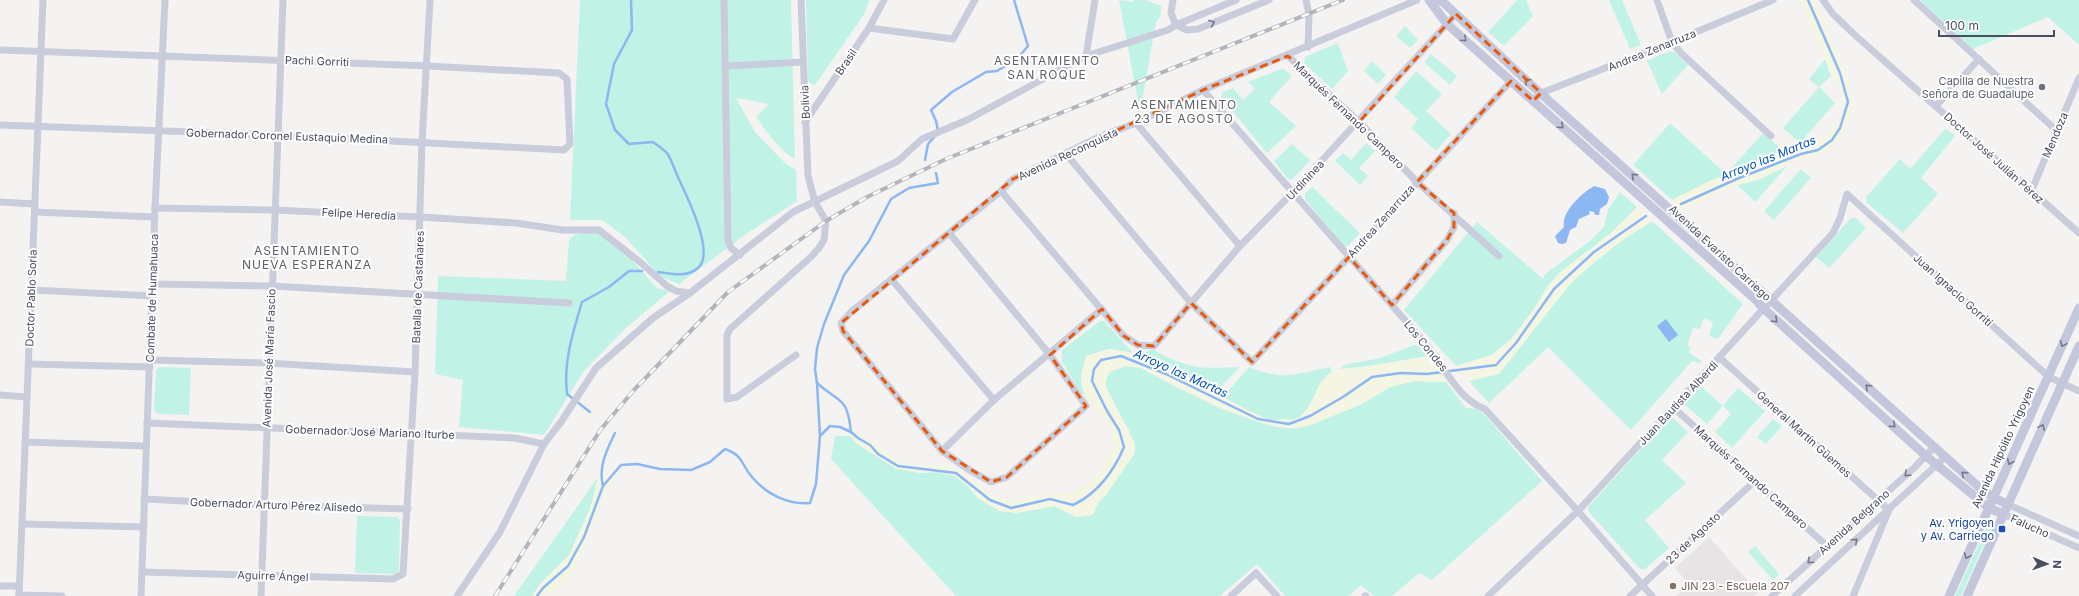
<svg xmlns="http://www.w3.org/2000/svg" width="2079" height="596" viewBox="0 0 2079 596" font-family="Inter,sans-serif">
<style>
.education{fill:#e6e4e4}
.green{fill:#c0f3e6}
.sand{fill:#f5f5e4}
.water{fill:#8bb7f2}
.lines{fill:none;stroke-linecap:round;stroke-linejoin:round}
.stream{stroke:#8bb7f2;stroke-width:2.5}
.street{stroke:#c9ccda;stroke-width:7}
.secondary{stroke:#c4c7dc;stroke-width:9}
.rail-casing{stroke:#b4b4bd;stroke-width:4}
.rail{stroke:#fff;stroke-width:2.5;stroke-dasharray:8;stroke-linecap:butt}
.oneway{stroke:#76798b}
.oneway2{stroke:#74788c}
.marked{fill:none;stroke:#e8590c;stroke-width:3;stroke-dasharray:8 5;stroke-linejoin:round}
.worship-dot{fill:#6b7280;stroke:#fff;stroke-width:1.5}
.transit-dot{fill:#1a4fb4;stroke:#fff;stroke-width:1.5}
.education-dot{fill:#8d6e63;stroke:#fff;stroke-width:1.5}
.labels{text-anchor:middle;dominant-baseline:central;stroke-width:4;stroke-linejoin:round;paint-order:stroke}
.street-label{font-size:11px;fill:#494d61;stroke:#fff}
.worship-label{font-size:11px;fill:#5b616d;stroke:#fff;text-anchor:end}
.transit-label{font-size:11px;fill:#164399;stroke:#fff;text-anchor:end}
.education-label{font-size:11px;fill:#785e54;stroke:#fff;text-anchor:start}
.neighbourhood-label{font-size:12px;letter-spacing:1px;fill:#5e5f68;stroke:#fff}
.water-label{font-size:12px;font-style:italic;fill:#0352ba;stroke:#fff}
</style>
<rect width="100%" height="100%" fill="#f5f3f2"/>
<path class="education" d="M1709 537 1758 592 1754 596H1676L1689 584 1675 568Z"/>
<g class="green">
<path d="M580 0H791L795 159C778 149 768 133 756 117L769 104 736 98 755 132 785 163 796 170 797 201 746 234 679 284 661 277 625 237 602 220H570Z"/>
<path d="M806 0H870L863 16 815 85 811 84 808 81Z"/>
<path d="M1119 0 1134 2V0H1145L1162 6 1160 17 1156 22 1140 112Z"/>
<path d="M1517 0H1526L1533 16 1504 46 1488 32Z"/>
<path d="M1609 0H1622L1641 45 1630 49Z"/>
<path d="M1920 0H2079V45L2048 17 1973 49Z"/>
<path d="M1405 26 1418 40 1410 48 1396 36Z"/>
<path d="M1338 43 1348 71 1332 89 1304 63 1305 57Z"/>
<path d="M1669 51 1674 52 1688 65 1662 94 1647 61Z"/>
<path d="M1431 54 1457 76 1450 85 1424 62Z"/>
<path d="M1825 59 1831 76 1819 87 1835 103 1800 143 1783 128 1819 87 1809 79Z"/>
<path d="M1372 61 1386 75 1378 84 1364 71Z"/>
<path d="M1281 69H1284L1292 76 1269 102 1296 126 1267 153 1221 97 1223 92 1233 88 1243 100 1255 89 1248 82Z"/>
<path d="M1416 71 1442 94 1426 111 1451 134 1436 151 1411 128 1418 119 1394 97Z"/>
<path d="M1670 123 1726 174 1763 133 1782 150 1672 200 1633 165Z"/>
<path d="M1946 128 1955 136 1921 178 1938 194 1903 233 1866 202V197L1900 159 1910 169Z"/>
<path d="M1366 143 1375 151 1359 168 1368 176 1360 185 1335 161 1343 153 1351 160Z"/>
<path d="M1292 144 1310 160 1293 179H1288L1274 161Z"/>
<path d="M1787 166 1755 202 1737 185 1758 180Z"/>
<path d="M1801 169 1811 178 1774 220 1764 211Z"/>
<path d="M1312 187 1360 233 1348 246H1343L1305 199V194Z"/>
<path d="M1620 192 1637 207 1612 232 1547 287 1534 309 1513 338 1492 355 1456 366 1404 310 1477 222 1543 279 1545 274 1591 240 1604 227 1608 210Z"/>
<path d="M1851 218H1856L1866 228 1829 268 1816 257Z"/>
<path d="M1652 221 1743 304 1718 339 1709 336 1713 322 1704 318 1700 329 1693 328 1687 345 1691 347 1689 353 1702 361 1700 363 1692 361 1631 430 1548 347 1489 403 1469 381 1499 374 1570 284 1592 264 1621 241Z"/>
<path d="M599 230 622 249 657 288 670 291 626 328 584 371 544 435 459 427 463 380 435 374 438 276 566 281 569 240 574 235Z"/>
<path d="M1100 321H1104L1133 353 1109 349 1087 356C1082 369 1080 381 1086 395L1081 393 1062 362V350Z"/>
<path d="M1414 345 1425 348 1429 356 1363 367 1339 369 1344 365 1380 358Z"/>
<path d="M1152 349C1188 369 1200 369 1240 367L1215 393 1184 375 1140 357Z"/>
<path d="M1125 366 1141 368 1176 387 1233 413 1268 425 1284 428H1300L1315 423 1362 404 1390 387 1414 381 1446 382 1466 408 1477 409 1484 414 1542 481 1432 580 1419 573 1392 596H1374L1361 585 1349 596H1285L1257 564 1220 596H956L831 459 835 436H850L856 443 897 469 921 473 937 472 955 476 968 486 979 499 1000 511 1016 513 1055 506 1076 517 1092 515 1099 501 1105 496 1127 463 1129 430 1120 417 1106 387V379L1110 372Z"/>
<path d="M159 367 191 368 189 415 158 414 154 410 156 370Z"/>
<path d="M1249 367C1286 382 1295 373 1331 367V372C1316 383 1311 416 1294 420 1290 421 1273 420 1269 420L1222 398Z"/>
<path d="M1698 384 1723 406 1738 388 1765 411 1732 448 1715 432 1731 414 1723 406 1707 424 1684 404Z"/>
<path d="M1669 418H1673L1688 432 1662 460 1686 483 1645 520 1669 548 1645 569H1640L1589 512 1588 507Z"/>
<path d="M1773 419 1782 426 1766 444 1757 437Z"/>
<path d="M598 477C595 500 582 537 569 555 560 569 543 581 532 596H514Z"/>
<path d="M357 516 397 517 400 520 399 571 396 574 355 573Z"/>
<path d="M1989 522 1993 524 1961 596H1955Z"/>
<path d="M1755 546 1779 574 1773 580 1748 552Z"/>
</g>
<g class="sand">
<path d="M1800 0H1815L1849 81 1852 98 1853 114 1838 142 1830 149 1813 156 1796 160 1787 166 1758 180 1737 185 1682 211 1672 200C1690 191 1708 181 1727 174 1756 162 1844 146 1843 104 1843 87 1832 73 1825 59 1815 41 1808 20 1800 0Z"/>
<path d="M1637 207 1652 221 1621 241 1592 264 1570 284 1499 374 1469 381 1456 366 1492 355 1512 338 1534 309 1547 287 1560 272 1612 232Z"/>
<path d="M1109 349 1133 353 1152 364 1184 375 1249 411 1269 420H1277L1285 419 1292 420 1300 417 1310 405 1320 383 1331 372 1339 369 1363 367 1429 356 1446 382 1414 381 1390 387 1362 404 1308 426 1292 428 1268 425 1217 407 1141 368 1125 366 1110 372 1106 379V387L1132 437 1135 445V453L1105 496 1099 501 1092 515 1076 517 1055 506 1016 513 1000 511 979 499 968 486 955 476 937 472 921 473 897 469 856 443 850 436 853 427C857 435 863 435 869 439 883 447 892 463 909 466 922 468 936 464 948 467 968 471 979 490 997 497 1012 503 1022 499 1038 495 1044 493 1052 494 1059 493 1079 492 1094 481 1104 463 1129 419 1083 415 1081 380 1081 372 1084 364 1086 356Z"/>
<path d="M603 470 614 481 607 489 573 574C564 588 548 596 532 596L539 585 569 555 591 506 598 477Z"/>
</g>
<g class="water">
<path d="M1594 186 1605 189 1609 197 1607 204 1600 209 1599 215H1595L1594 212 1589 211 1590 214 1579 219 1576 227 1570 230 1566 243 1562 244 1558 243 1555 236 1564 227C1561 212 1582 193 1594 186Z"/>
<path d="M1666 319 1678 335 1669 342 1657 326Z"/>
</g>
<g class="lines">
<g class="stream">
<path d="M631 0 632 30 614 64 606 104 615 130 629 144 653 142C657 145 663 149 667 153 671 159 674 168 677 175 685 193 715 250 699 267 688 278 671 274 658 272"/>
<path d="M938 131 936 121 931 110 952 92 986 72 997 71 1017 59 1028 46 1014 0"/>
<path d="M925 160 928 144 936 135"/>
<path d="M1681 204 1739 178 1801 154 1818 150 1832 140 1840 128 1848 102 1840 73 1808 0"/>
<path d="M817 383 820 436"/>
<path d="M590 412 567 394C563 363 573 332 582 302L609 287 629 271H642"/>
<path d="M851 432C847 395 840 404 817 383L815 369 817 348 824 324 844 275 869 241 891 199 909 188 938 183 936 173"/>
<path d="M603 486C598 466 607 450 615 433"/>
<path d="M537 596 543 588 568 566 584 537 603 486 621 465 637 464 660 469 691 470 710 462 725 449C744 456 740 463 752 477 766 494 788 505 810 503L816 484 820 436 830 426 840 427 851 432 858 438 870 445 878 454 898 466 956 473 990 500 1011 508 1050 499 1073 505C1097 494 1114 471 1124 447L1119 430 1107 411 1092 381 1094 369 1101 360 1121 356 1166 374 1258 419 1289 424 1310 416 1343 397 1372 377 1401 373 1427 374 1496 365 1516 343 1554 289 1594 252 1646 216"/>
</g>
<g class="street">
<path d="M724 0 728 240 731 248 740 255"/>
<path d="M1173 0 1171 13 1176 25"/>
<path d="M1306 0 1309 15 1308 47"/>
<path d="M1657 0 1672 42 1681 53 1771 136"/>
<path d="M1823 0 1833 14 1856 36 2079 233"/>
<path d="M1914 0 2057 131"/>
<path d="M1176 25 1187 30 1198 29 1269 0"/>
<path d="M869 28 953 39 975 0"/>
<path d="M0 50 428 66 559 73 567 79 570 144 564 150 278 135 0 125"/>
<path d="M1086 56 1095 0"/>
<path d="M1288 56 1359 122 1417 182 1499 256"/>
<path d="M728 66 803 62"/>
<path d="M1203 90C1277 174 1351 259 1425 343 1444 365 1457 399 1485 409L1578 511 1652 596"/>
<path d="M1533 101 1541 93 1672 42 1773 0"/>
<path d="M1936 106 1979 59"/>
<path d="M805 122 869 28 884 0"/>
<path d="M1136 123 1240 246"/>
<path d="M1066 154 1191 303 1252 362 1511 81"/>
<path d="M1001 191 1124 336 1138 345 1154 346 1240 246 1293 192 1456 14"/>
<path d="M2031 192 2079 78"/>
<path d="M0 202 35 204"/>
<path d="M155 208 275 210 420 217 516 223 563 230H599L640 262 667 286 676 291 690 293"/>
<path d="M35 212 155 217"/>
<path d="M950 234 1050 355 1086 406 1007 477 991 482 971 471 942 451 843 331 841 323 851 312 1001 191 1013 179 1099 137 1136 123 1203 90 1417 0"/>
<path d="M892 280 994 400"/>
<path d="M153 284 272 286 569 303"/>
<path d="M32 290 153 296"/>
<path d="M1392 305 1447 240 1454 227V213"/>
<path d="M796 355 737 397 727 399V335L730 329 812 256 819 248 824 240 826 221 815 202 808 176 801 0"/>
<path d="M1720 358 1889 510 1853 596"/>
<path d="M150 360 268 363 415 372"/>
<path d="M29 364 150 367"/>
<path d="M0 395 27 397"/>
<path d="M1674 408 1827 546"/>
<path d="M147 423 515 438 544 444"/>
<path d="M25 442 146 446"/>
<path d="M942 451 994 400 1102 309"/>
<path d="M144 499 263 505 408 509"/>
<path d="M2007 504 2079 536"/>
<path d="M2003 514 2079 548"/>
<path d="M22 524 144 527"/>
<path d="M142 572 393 579 403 574 415 372 422 142 430 0"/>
<path d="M0 586H19"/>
<path d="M19 595 62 596"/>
<path d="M19 596 43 0"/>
<path d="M141 596 155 208 165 0"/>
<path d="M261 596 283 0"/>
<path d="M457 596 500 532 544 444 561 422 596 368 653 318 690 293 793 212 898 161 922 139 967 120 1086 56 1168 30 1176 25 1236 0"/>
<path d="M1231 596 1256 573 1277 596"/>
<path d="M1365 596H1366"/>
<path d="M1488 596 1578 511 1833 233 1840 218 1847 194 2049 377 2079 391"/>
<path d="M1630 596 1756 480"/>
<path d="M1772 596 1915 467 1934 447"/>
<path d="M1795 596 1945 457"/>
</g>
<g class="secondary">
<path d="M1429 0 1447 24 1757 301 1763 308 1926 456 1989 508 2003 514"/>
<path d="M1438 0 1443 2 1528 82 1980 488 1994 498 2007 504"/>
<path d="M1949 596 2079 308"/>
<path d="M1967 596 2079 346"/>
</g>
<defs>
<path id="rail" d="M495 596 601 429 634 390 728 292 826 221 867 197 946 159 1343 0"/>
</defs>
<use href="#rail" class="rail-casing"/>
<use href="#rail" class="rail"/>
</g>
<defs><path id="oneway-chevron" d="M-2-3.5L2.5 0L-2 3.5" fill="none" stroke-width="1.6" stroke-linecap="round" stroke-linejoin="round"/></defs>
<g class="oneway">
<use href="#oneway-chevron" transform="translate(1212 23) rotate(-22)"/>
<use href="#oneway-chevron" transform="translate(1907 474) rotate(138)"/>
<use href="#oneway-chevron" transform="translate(1855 541) rotate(-42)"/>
<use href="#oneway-chevron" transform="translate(1810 561) rotate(138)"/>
</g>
<g class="oneway2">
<use href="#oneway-chevron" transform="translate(1464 39) rotate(42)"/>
<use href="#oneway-chevron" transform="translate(1527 81) rotate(-138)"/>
<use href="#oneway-chevron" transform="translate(1561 126) rotate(42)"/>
<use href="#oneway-chevron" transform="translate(1634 176) rotate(-138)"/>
<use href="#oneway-chevron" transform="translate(1775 320) rotate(42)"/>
<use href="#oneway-chevron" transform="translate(2063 344) rotate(114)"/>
<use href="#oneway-chevron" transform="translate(1868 387) rotate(-138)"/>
<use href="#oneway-chevron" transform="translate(1893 425) rotate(42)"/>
<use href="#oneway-chevron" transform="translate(2042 427) rotate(-66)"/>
<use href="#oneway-chevron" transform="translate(2010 462) rotate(114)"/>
<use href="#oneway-chevron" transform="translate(1964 474) rotate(-138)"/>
<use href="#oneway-chevron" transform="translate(1967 556) rotate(114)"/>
</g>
<path class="marked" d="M1456 14 1541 93 1533 101 1511 81 1417 182 1454 213V227L1447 240 1392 305 1349 257 1252 362 1191 303 1154 346 1138 345 1124 336 1102 309 1050 355 1086 406 1007 477 991 482 942 451 843 331 841 323 1013 179 1203 90 1288 56 1359 122Z"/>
<circle class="worship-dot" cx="2042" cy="87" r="4"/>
<rect class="transit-dot" x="1998" y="525" width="8" height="8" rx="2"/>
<circle class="education-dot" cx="1673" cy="586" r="4"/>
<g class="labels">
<g class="street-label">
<text transform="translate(1652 50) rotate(-22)">Andrea Zenarruza</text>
<text transform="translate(317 61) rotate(2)">Pachi Gorriti</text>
<text transform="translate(846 62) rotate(-56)">Brasil</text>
<text transform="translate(805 102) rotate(-93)">Bolivia</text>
<text transform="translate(1349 115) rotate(44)">Marqués Fernando Campero</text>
<text transform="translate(2055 135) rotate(-67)">Mendoza</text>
<text transform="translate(287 136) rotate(2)">Gobernador Coronel Eustaquio Medina</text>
<text transform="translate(1068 154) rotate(-25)">Avenida Reconquista</text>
<text transform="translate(1994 158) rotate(42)">Doctor José Julián Pérez</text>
<text transform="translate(1305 180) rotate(-47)">Urdininea</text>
<text transform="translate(359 214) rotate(3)">Felipe Heredia</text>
<text transform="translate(1381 221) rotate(-48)">Andrea Zenarruza</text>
<text transform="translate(1720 253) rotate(43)">Avenida Evaristo Carriego</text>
<text transform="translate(418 287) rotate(-88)">Batalla de Castañares</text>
<text transform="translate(1953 290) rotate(42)">Juan Ignacio Gorriti</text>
<text transform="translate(31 298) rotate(-88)">Doctor Pablo Soria</text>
<text transform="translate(152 298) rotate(-88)">Combate de Humahuaca</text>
<text transform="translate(1426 346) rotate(51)">Los Condes</text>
<text transform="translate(269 358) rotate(-88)">Avenida José María Fascio</text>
<text transform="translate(1678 403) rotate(-47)">Juan Bautista Alberdi</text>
<text transform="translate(370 432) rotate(2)">Gobernador José Mariano Iturbe</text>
<text transform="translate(1804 434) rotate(42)">General Martín Güemes</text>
<text transform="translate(2003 447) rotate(-65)">Avenida Hipólito Yrigoyen</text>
<text transform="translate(1751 477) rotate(42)">Marqués Fernando Campero</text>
<text transform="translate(276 505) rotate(2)">Gobernador Arturo Pérez Alisedo</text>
<text transform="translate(1854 522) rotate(-42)">Avenida Belgrano</text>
<text transform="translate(2030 526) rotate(24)">Falucho</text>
<text transform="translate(1693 538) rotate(-43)">23 de Agosto</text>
<text transform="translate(273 576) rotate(2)">Aguirre Ángel</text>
</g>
<g class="worship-label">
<text x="2034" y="81">Capilla de Nuestra<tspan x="2034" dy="13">Señora de Guadalupe</tspan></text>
</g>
<g class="transit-label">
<text x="1994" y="523">Av. Yrigoyen<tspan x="1994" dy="13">y Av. Carriego</tspan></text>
</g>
<g class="education-label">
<text x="1681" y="586">JIN 23 - Escuela 207</text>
</g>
<g class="neighbourhood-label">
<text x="1047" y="60">ASENTAMIENTO<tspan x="1047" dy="14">SAN ROQUE</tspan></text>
<text x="1184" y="104">ASENTAMIENTO<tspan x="1184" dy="14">23 DE AGOSTO</tspan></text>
<text x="307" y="250">ASENTAMIENTO<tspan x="307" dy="14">NUEVA ESPERANZA</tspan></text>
</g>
<g class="water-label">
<text transform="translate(1768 158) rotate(-22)">Arroyo las Martas</text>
<text transform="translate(1181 373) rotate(24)">Arroyo las Martas</text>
</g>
</g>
<g transform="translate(2047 564) rotate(92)" stroke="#ffffff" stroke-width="3" paint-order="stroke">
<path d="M0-3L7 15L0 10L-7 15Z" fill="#494d61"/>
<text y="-6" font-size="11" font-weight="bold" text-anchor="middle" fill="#494d61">N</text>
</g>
<path d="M1939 30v6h115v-6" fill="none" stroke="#494d61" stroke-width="2"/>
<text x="1945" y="30" font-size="12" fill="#494d61" stroke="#ffffff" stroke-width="3" paint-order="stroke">100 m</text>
</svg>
